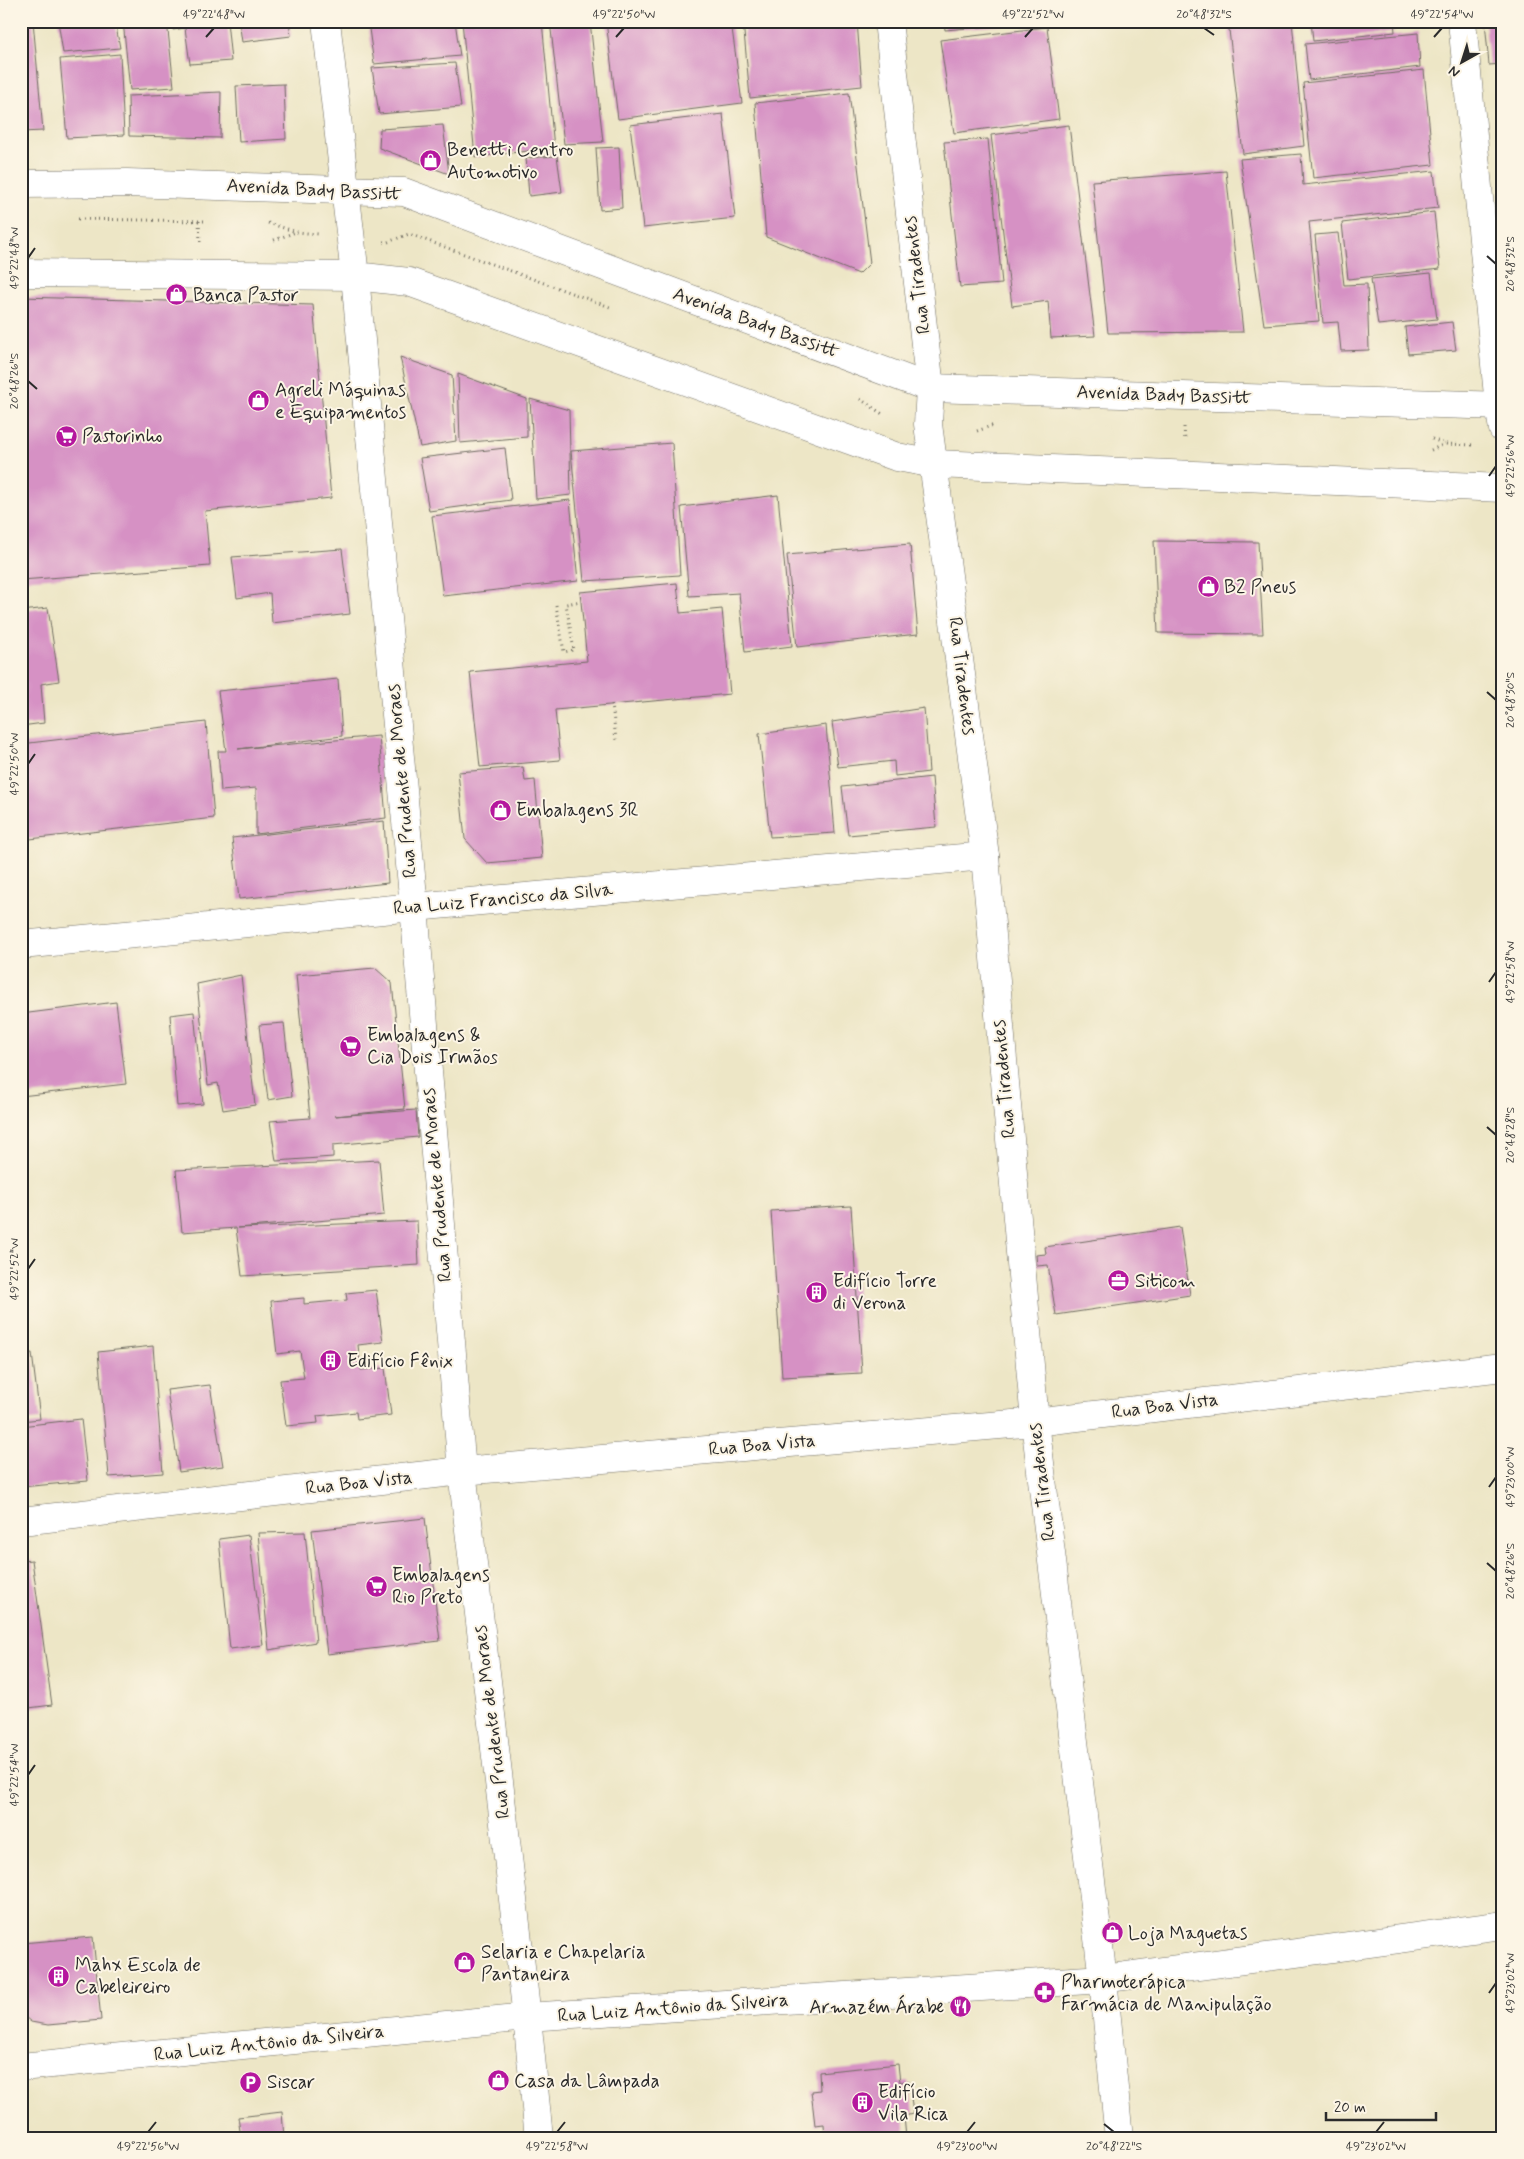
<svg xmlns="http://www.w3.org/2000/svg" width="1524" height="2159" viewBox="0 0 1524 2159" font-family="Mynerve,sans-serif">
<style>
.building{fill:#d691c4}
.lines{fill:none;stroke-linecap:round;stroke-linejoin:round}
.minor-casing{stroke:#6f6c61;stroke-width:29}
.major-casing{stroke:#6f6c61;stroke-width:29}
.path{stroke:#6f6c61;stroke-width:3;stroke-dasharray:1 4;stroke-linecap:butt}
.minor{stroke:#fff;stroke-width:28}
.major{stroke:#fff;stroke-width:28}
.ticks{fill:none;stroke:#2b2b2b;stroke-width:2}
.labels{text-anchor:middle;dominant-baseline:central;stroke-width:4;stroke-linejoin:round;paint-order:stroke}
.poi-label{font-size:19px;fill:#2b2b2b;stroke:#fcf5e5;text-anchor:start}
.street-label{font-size:19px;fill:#2b2b2b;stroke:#fcf5e5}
.neatline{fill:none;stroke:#2b2b2b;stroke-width:2}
.ticks-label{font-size:12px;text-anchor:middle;fill:#2b2b2b}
</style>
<rect width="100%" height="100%" fill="#fcf5e5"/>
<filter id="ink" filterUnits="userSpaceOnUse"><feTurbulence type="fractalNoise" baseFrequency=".02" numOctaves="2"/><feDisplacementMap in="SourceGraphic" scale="10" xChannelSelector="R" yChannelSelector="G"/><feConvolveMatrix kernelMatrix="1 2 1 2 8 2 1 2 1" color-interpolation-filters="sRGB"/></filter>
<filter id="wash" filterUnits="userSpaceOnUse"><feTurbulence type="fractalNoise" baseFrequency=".0096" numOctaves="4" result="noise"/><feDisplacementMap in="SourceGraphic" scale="20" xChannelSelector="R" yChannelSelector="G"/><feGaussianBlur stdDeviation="1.12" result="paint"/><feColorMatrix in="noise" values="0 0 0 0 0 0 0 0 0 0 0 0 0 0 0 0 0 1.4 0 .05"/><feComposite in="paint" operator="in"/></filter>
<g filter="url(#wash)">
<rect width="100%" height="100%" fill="#ede6c6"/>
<g id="blocks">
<g class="building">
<path d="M21 21H33L43 131 21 132Z"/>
<path d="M58 21H115L120 48 63 53Z"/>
<path d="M123 21H167L174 87 130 90Z"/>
<path d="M172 21H227L231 61 190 64 185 28 173 30Z"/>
<path d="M239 21H289L291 36 242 42Z"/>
<path d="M431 21H455L460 56 374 64 369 29Z"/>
<path d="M462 21H542L554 148 475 157Z"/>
<path d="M550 21H590L603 142 564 144Z"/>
<path d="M606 21H731L742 103 618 119Z"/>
<path d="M743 21H857L862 86 750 98Z"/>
<path d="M944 21H1025V23L945 30Z"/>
<path d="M1228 21H1292L1304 146 1243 154Z"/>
<path d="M1311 21H1394L1395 32 1313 41Z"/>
<path d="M1485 21H1503V64L1489 65Z"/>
<path d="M1047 27 1059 119 954 133 940 40Z"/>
<path d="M1418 33 1420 67 1309 80 1305 44Z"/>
<path d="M120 54 124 135 67 138 60 59Z"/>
<path d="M455 63 461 107 379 114 372 68Z"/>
<path d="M1424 70 1433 165 1313 178 1303 83Z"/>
<path d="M284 84 286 139 239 142 236 86Z"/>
<path d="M221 92 220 138 129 136 128 96Z"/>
<path d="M849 93 870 263 859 274 766 237 755 103Z"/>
<path d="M723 114 735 218 643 228 630 125Z"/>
<path d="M443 125 449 174 379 148 380 129Z"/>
<path d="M1069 125 1095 336 1051 338 1048 301 1012 306 991 135Z"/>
<path d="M988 139 1002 284 960 287 944 142Z"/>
<path d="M619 147 622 208 600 210 596 148Z"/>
<path d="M1301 154 1303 185 1434 171 1438 208 1309 222 1319 321 1264 325 1240 159Z"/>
<path d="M557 156 562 192 529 196 526 158Z"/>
<path d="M1226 171 1243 332 1108 333 1092 181Z"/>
<path d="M1434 212 1440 269 1348 279 1342 223Z"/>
<path d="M1338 233 1344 285 1367 284 1369 350 1341 351 1338 322 1323 323 1315 235Z"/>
<path d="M1431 273 1437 319 1378 325 1371 279Z"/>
<path d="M21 297 313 305 331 498 205 511 210 566 21 580Z"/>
<path d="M1452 322 1456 350 1408 354 1405 327Z"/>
<path d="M400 357 452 375 456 441 420 447Z"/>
<path d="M458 374 527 399V437L460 443Z"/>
<path d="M530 399 569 410 571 495 536 499Z"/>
<path d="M672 443 680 575 584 581 571 451Z"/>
<path d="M505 448 511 500 429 511 420 458Z"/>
<path d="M778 495 792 646 745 652 739 593 689 596 681 507Z"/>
<path d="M570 500 578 581 443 596 432 516Z"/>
<path d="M1154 541 1258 542 1263 634 1158 633Z"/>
<path d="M910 544 918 634 797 647 787 555Z"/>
<path d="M342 549 350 614 272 623 270 593 237 598 232 557Z"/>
<path d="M677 583 680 613 722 609 730 694 555 710 560 760 480 767 470 672 587 661 580 592Z"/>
<path d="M48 608 59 681 41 684 44 723 21 726V611Z"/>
<path d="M338 679 342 736 238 749 379 736 386 818 256 834V788L221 791 218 751H226L218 691Z"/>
<path d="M924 708 929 772 895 776 894 761 838 767 832 722Z"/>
<path d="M206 722 214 818 21 840V744Z"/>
<path d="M826 725 835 833 770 837 759 734Z"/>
<path d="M523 767 525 781 535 780 542 858 487 863 465 839 458 772Z"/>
<path d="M932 777 936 827 848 835 842 787Z"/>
<path d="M384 821 388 883 239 899 232 838Z"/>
<path d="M375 968 392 983 405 1109 335 1116 416 1110 418 1137 333 1145V1157L276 1161 270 1121 310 1118 296 975Z"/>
<path d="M241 975 255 1105 223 1110 218 1083 208 1085 197 984Z"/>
<path d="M116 1002 126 1084 21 1096V1014Z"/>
<path d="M194 1012 203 1104 177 1106 170 1015Z"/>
<path d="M284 1023 292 1096 268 1100 259 1025Z"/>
<path d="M379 1160 384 1215 238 1228 417 1221 419 1265 242 1276 236 1228 182 1232 176 1170Z"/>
<path d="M851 1206 862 1373 782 1377 771 1211Z"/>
<path d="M1180 1227 1190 1295 1056 1315 1048 1265 1037 1266 1036 1255 1046 1254 1045 1247Z"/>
<path d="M376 1290 383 1342 358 1345 361 1370 385 1368 391 1415 357 1419 356 1412 317 1416 318 1423 286 1426 280 1380 304 1378 300 1351 277 1354 271 1301 304 1298V1304L347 1300 346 1293Z"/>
<path d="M153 1346 163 1473 109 1477 98 1352Z"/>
<path d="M32 1353 40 1419 21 1421V1354Z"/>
<path d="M210 1385 223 1466 179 1472 167 1390Z"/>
<path d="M81 1419 88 1481 21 1487V1426Z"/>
<path d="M425 1518 440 1641 327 1654 312 1530Z"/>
<path d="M305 1532 316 1642 269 1650 258 1533Z"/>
<path d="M249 1535 263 1645 230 1649 219 1539Z"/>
<path d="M32 1560 52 1705 21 1709V1561Z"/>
<path d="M93 1937 101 2020 48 2025 31 2022 25 2017 21 2009V1943Z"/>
<path d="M898 2064 900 2082 909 2081 913 2114 904 2116 906 2138H825L824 2124 815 2125 811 2091 820 2090 819 2072Z"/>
<path d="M282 2112 284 2138H241L238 2117Z"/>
</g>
</g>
</g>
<g filter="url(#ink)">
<use href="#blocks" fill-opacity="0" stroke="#6f6c61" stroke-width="1"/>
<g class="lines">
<defs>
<g id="minor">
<path d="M326 21 355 276 414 907 462 1471 527 2017 539 2138"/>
<path d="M888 21 930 388 928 424 985 856 1035 1422 1103 1979 1119 2138"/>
<path d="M1462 21 1499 406 1503 429"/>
<path d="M21 945 414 907 985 856"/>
<path d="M21 1521 462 1471 1035 1422 1503 1367"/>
<path d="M21 2067 527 2017 1103 1979 1503 1925"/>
</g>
<g id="major">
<path d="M21 184 127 183 404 192 930 388 1503 406"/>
<path d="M21 273 355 276 409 282 897 457 935 464 1503 488"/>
</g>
</defs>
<use href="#minor" class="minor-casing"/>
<use href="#major" class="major-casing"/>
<g class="path">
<path d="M78 219 204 221"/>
<path d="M199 221 200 242"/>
<path d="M268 223 297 232 318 234"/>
<path d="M274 240 296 232"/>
<path d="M383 242H388L409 234 610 307"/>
<path d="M860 399 884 415"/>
<path d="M1184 427 1185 441"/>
<path d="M977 431 994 425"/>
<path d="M1432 439 1445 444 1475 445"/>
<path d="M1431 450 1445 444"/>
<path d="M556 605 564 652 574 650 566 604 581 601"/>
<path d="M612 704 616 740"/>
</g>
<use href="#minor" class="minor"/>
<use href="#major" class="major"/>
</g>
</g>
<path class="ticks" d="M1204 28 1214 35M206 37 214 28M616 37 624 28M1025 37 1033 28M1434 37 1442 28M1487 256 1496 264M28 258 35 248M28 381 37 389M1489 476 1496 466M1487 692 1496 700M28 764 35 754M1489 982 1496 972M1487 1127 1496 1135M28 1269 35 1259M1489 1487 1496 1477M1487 1563 1496 1571M28 1775 35 1765M1489 1993 1496 1983M1104 2124 1114 2132M148 2132 156 2122M557 2132 565 2122M967 2132 975 2122M1376 2132 1384 2122"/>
<defs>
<symbol id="shop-disc" viewBox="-11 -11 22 22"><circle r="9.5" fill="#b5179e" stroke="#fcf5e5"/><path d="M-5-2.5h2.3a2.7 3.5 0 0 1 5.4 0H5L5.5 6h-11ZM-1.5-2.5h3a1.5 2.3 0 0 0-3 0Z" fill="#fff"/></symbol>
<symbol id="supermarket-disc" viewBox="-11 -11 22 22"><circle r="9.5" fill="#b5179e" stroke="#fcf5e5"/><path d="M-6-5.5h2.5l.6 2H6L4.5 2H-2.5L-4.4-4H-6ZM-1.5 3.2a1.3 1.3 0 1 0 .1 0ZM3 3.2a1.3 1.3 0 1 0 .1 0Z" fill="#fff"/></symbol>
<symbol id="office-disc" viewBox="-11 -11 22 22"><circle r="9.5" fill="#b5179e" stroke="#fcf5e5"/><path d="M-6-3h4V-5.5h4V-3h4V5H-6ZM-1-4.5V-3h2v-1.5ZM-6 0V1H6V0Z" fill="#fff"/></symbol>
<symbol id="building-disc" viewBox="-11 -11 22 22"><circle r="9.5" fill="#b5179e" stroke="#fcf5e5"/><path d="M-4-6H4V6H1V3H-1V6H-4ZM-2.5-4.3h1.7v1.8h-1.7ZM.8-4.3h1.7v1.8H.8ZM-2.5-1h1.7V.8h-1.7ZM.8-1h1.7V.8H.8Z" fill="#fff"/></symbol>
<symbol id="pharmacy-disc" viewBox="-11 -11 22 22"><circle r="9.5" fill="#b5179e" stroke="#fcf5e5"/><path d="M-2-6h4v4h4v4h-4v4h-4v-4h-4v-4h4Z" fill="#fff"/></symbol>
<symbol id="restaurant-disc" viewBox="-11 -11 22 22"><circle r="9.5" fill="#b5179e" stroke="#fcf5e5"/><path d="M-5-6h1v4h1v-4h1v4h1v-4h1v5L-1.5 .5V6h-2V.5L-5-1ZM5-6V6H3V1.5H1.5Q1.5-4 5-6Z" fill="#fff"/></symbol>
<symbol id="parking-disc" viewBox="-11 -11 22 22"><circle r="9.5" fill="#b5179e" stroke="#fcf5e5"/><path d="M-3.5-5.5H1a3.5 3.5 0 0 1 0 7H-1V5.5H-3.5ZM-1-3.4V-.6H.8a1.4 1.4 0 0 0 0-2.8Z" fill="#fff"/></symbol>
</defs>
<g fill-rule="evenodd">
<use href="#shop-disc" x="418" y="148" width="25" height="25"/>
<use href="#shop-disc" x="164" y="282" width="25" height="25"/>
<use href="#shop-disc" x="246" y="388" width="25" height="25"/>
<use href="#supermarket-disc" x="54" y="424" width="25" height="25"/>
<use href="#shop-disc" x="1196" y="574" width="25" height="25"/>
<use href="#shop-disc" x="488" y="798" width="25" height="25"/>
<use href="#supermarket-disc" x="338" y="1034" width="25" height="25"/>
<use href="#office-disc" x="1106" y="1268" width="25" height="25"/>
<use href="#building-disc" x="804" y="1280" width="25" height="25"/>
<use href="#building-disc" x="318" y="1348" width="25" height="25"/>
<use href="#supermarket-disc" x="364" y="1574" width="25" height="25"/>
<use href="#shop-disc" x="1100" y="1920" width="25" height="25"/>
<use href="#shop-disc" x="452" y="1950" width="25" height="25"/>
<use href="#building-disc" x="46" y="1964" width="25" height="25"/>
<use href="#pharmacy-disc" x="1032" y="1980" width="25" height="25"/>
<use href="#restaurant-disc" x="948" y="1994" width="25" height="25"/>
<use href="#shop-disc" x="486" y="2068" width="25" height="25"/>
<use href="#parking-disc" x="238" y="2070" width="25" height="25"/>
<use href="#building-disc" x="850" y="2090" width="25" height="25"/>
</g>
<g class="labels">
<g class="poi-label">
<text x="447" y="150">Benetti Centro<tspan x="447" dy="22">Automotivo</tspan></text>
<text x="193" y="295">Banca Pastor</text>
<text x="275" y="390">Agreli Máquinas<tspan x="275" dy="22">e Equipamentos</tspan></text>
<text x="82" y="436">Pastorinho</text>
<text x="1224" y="587">B2 Pneus</text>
<text x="516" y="810">Embalagens 3R</text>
<text x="367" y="1035">Embalagens &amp;<tspan x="367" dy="22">Cia Dois Irmãos</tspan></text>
<text x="833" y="1281">Edifício Torre<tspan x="833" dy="22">di Verona</tspan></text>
<text x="1135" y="1281">Siticom</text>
<text x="347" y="1361">Edifício Fênix</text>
<text x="392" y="1575">Embalagens<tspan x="392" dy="22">Rio Preto</tspan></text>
<text x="1128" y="1933">Loja Maguetas</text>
<text x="481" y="1952">Selaria e Chapelaria<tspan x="481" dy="22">Pantaneira</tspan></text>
<text x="75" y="1965">Mahx Escola de<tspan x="75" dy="22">Cabeleireiro</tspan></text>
<text x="1061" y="1982">Pharmoterápica<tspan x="1061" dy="22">Farmácia de Manipulação</tspan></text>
<text x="944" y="2007" text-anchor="end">Armazém Árabe</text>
<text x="514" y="2081">Casa da Lâmpada</text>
<text x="267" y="2082">Siscar</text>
<text x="878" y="2092">Edifício<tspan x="878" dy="22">Vila Rica</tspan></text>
</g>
<g class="street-label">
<text transform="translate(314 190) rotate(3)">Avenida Bady Bassitt</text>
<text transform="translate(917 275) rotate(-97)">Rua Tiradentes</text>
<text transform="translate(756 323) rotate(20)">Avenida Bady Bassitt</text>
<text transform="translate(1164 395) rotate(2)">Avenida Bady Bassitt</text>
<text transform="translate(962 676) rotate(83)">Rua Tiradentes</text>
<text transform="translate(402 781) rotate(-95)">Rua Prudente de Moraes</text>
<text transform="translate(503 899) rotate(-5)">Rua Luiz Francisco da Silva</text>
<text transform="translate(1004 1079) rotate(-95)">Rua Tiradentes</text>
<text transform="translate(437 1185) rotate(-95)">Rua Prudente de Moraes</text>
<text transform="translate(1165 1406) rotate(-7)">Rua Boa Vista</text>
<text transform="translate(762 1445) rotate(-5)">Rua Boa Vista</text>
<text transform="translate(1042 1482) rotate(-97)">Rua Tiradentes</text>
<text transform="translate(359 1483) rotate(-6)">Rua Boa Vista</text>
<text transform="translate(492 1722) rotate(-97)">Rua Prudente de Moraes</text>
<text transform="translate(673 2008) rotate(-4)">Rua Luiz Antônio da Silveira</text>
<text transform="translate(269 2043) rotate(-6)">Rua Luiz Antônio da Silveira</text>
</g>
</g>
<rect width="1524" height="2159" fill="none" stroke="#fcf5e5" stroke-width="55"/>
<g transform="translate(1462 62) rotate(219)" stroke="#fcf5e5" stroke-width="4" paint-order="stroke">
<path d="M0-4L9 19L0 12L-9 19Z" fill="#2b2b2b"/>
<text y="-8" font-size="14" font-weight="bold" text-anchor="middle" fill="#2b2b2b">N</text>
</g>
<path d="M1326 2112v8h110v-8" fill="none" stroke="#2b2b2b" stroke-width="2.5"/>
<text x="1334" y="2112" font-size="15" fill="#2b2b2b" stroke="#fcf5e5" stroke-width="4" paint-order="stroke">20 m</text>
<rect x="28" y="28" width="1468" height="2104" class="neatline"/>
<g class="ticks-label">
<text x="214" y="18">49°22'48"W</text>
<text x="624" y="18">49°22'50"W</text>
<text x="1033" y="18">49°22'52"W</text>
<text x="1204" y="18">20°48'32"S</text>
<text x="1442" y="18">49°22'54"W</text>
<text transform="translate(14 258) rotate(-90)" y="4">49°22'48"W</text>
<text transform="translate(1510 264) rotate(-90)" y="4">20°48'32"S</text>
<text transform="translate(14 381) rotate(-90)" y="4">20°48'26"S</text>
<text transform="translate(1510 466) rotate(-90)" y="4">49°22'56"W</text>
<text transform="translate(1510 700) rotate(-90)" y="4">20°48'30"S</text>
<text transform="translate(14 764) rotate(-90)" y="4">49°22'50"W</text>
<text transform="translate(1510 972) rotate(-90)" y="4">49°22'58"W</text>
<text transform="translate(1510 1135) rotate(-90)" y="4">20°48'28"S</text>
<text transform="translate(14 1269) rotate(-90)" y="4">49°22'52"W</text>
<text transform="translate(1510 1477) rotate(-90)" y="4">49°23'00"W</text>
<text transform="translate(1510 1571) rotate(-90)" y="4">20°48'26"S</text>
<text transform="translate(14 1775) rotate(-90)" y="4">49°22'54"W</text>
<text transform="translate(1510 1983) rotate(-90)" y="4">49°23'02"W</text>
<text x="148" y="2150">49°22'56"W</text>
<text x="557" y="2150">49°22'58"W</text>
<text x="967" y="2150">49°23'00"W</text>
<text x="1114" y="2150">20°48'22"S</text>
<text x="1376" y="2150">49°23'02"W</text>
</g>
</svg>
